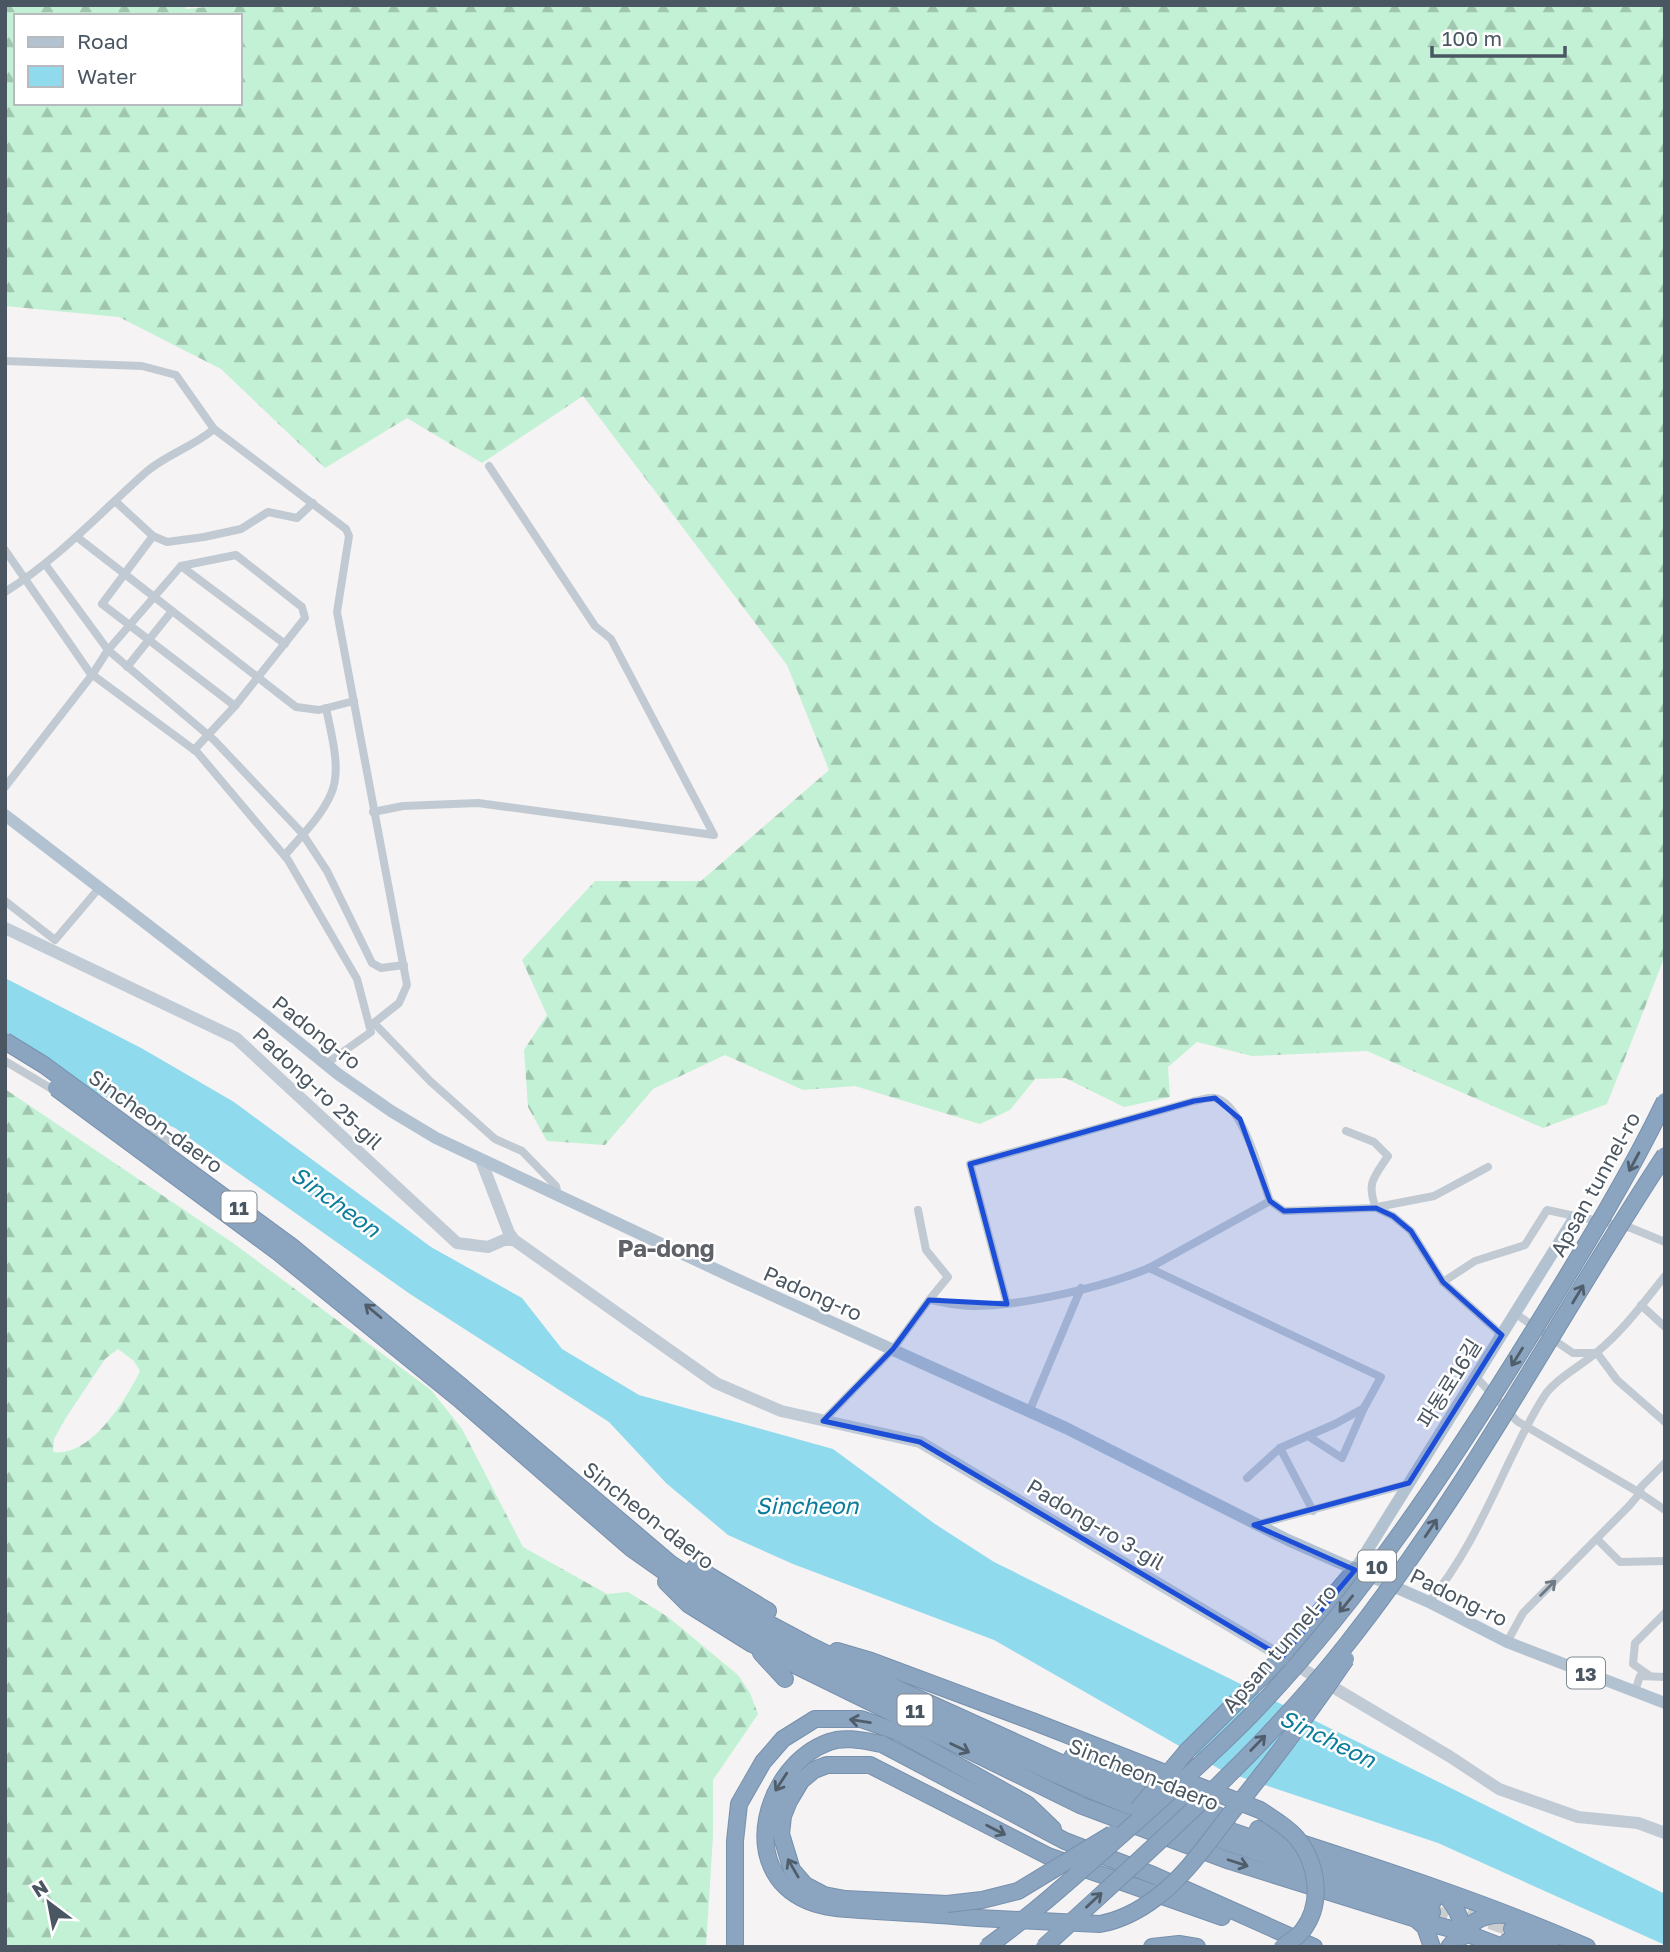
<svg xmlns="http://www.w3.org/2000/svg" width="1670" height="1952" viewBox="0 0 1670 1952" font-family="'Golos Text','Noto Sans KR',sans-serif">
<style>
.forest{fill:url(#forest-firs);fill-rule:evenodd}
.water{fill:#90daee}
.lines{fill:none;stroke-linecap:round;stroke-linejoin:round}
.highway-tunnel{stroke:#caccce;stroke-width:16;stroke-dasharray:16 8;stroke-linecap:butt}
.highway-casing{stroke:#7690ad;stroke-width:18}
.street{stroke:#c1cad2;stroke-width:8}
.secondary{stroke:#c1cbd6;stroke-width:12}
.primary{stroke:#b3c2d1;stroke-width:12}
.highway{stroke:#8ba5c1;stroke-width:16}
.highway-bridge-casing{stroke:#7690ad;stroke-width:18;stroke-linecap:butt}
.highway-bridge{stroke:#8ba5c1;stroke-width:16}
.oneway{stroke:#505e6b}
.oneway2{stroke:#6e7983}
.marked{fill:#1d4ed8;fill-opacity:0.2;stroke:#1d4ed8;stroke-width:5;stroke-linejoin:round}
.labels{text-anchor:middle;dominant-baseline:central;stroke-width:5;stroke-linejoin:round;paint-order:stroke}
.shield{fill:#fff;stroke:#808990;stroke-width:2}
.shield-label{font-size:19px;font-weight:bold;fill:#4a5661}
.street-label{font-size:21px;fill:#4a5661;stroke:#fff}
.water-label{font-size:23px;font-style:italic;fill:#0c7c9b;stroke:#fff}
.quarter-label{font-size:24px;font-weight:bold;fill:#5f6368;stroke:#fff}
</style>
<defs>
<pattern id="forest-firs" width="22" height="20" patternUnits="userSpaceOnUse" patternTransform="scale(1.75)"><rect width="22" height="20" fill="#c3f1d5"/><path d="M5 1l3.5 6h-7zM16 11l3.5 6h-7z" fill="#a0c6b0"/></pattern>
</defs>
<rect width="100%" height="100%" fill="#f5f3f3"/>
<g class="forest">
<path d="M5 5H185L186 9 228 5H1665V956L1607 1104 1543 1128 1367 1051 1252 1056 1197 1042 1168 1067 1170 1097 1124 1107 1065 1078 1035 1079 1010 1110 980 1124 855 1086 803 1090 725 1055 653 1089 605 1145 547 1141 528 1107 524 1050 547 1015 522 960 595 881H701L829 770 787 665 583 396 482 463 407 418 325 468 221 369 119 317 5 306ZM16 16H240V103H16Z"/>
<path d="M5 1089 233 1243 431 1390 462 1429 523 1547 607 1594 628 1592 668 1617 738 1675 750 1693 758 1714 713 1780V1836L706 1947H5ZM118 1349 134 1361 140 1371C126 1400 90 1458 53 1452L54 1439 67 1416 105 1359Z"/>
</g>
<path class="water" d="M5 978 143 1049 234 1102 431 1247 522 1298 562 1349 639 1395 833 1449 935 1524 994 1562 1665 1894V1945L1438 1843 1223 1771 994 1640 793 1564 728 1535 666 1483 609 1422 410 1294 175 1128 32 1064 5 1045Z"/>
<g class="lines">
<g class="highway-tunnel">
<path d="M1445 1905 1512 1929"/>
<path d="M1432 1912 1469 1926"/>
</g>
<defs>
<g id="highway">
<path d="M462 1387 671 1564 732 1604 807 1644 900 1690 1101 1781 1187 1816 1434 1900"/>
<path d="M458 1398 632 1549 713 1606 751 1631 834 1674 1095 1792 1185 1828 1432 1912"/>
<path d="M695 1567 768 1611"/>
<path d="M666 1582 688 1604 752 1644 1080 1805 1230 1861 1432 1924 1463 1932 1502 1947"/>
<path d="M837 1651 871 1661 1032 1721"/>
<path d="M761 1653 785 1679"/>
<path d="M1282 1656 1355 1570"/>
<path d="M1072 1757 1227 1819"/>
<path d="M1180 1761 1187 1751 1281 1658"/>
<path d="M1258 1829C1369 1865 1480 1900 1587 1947"/>
<path d="M1439 1890C1453 1901 1464 1918 1462 1937"/>
<path d="M947 1904 845 1899 824 1895 805 1885 792 1870 781 1834 783 1816 789 1801 801 1781 814 1770 827 1765H870L1048 1856 1222 1917"/>
<path d="M978 1918C944 1915 910 1913 876 1911 854 1909 829 1910 808 1901 735 1870 765 1765 829 1742 845 1736 865 1741 882 1744L1065 1841 1153 1875 1314 1947"/>
<path d="M1418 1921 1425 1927 1432 1947"/>
<path d="M1512 1929 1551 1947"/>
<path d="M1508 1941 1521 1947"/>
<path d="M735 1947V1841L739 1804 763 1762 783 1739 815 1719H861L898 1732 1027 1804 1053 1829"/>
<path d="M1152 1947 1179 1944 1197 1947"/>
<path d="M1449 1947C1466 1928 1478 1912 1506 1915"/>
</g>
</defs>
<use href="#highway" class="highway-casing"/>
<g class="street">
<path d="M5 361 142 366 176 375 214 429"/>
<path d="M115 501 153 536"/>
<path d="M77 537 296 707 319 710 354 701"/>
<path d="M5 550 90 673 197 752 288 860 357 979 371 1032 326 1064"/>
<path d="M45 564 108 650 214 740 302 833 327 871 372 963 381 968 404 965"/>
<path d="M181 566 285 644"/>
<path d="M5 592C58 559 99 514 145 473 165 455 193 447 214 429L346 529 349 536 337 612 407 985 399 1003 370 1026"/>
<path d="M127 667 172 611"/>
<path d="M194 750 235 706"/>
<path d="M5 787 92 675 108 650 181 566 236 555 302 607 305 618 235 706C191 672 147 638 102 604L153 536 167 542 204 537 241 529 268 512 297 518 313 503"/>
<path d="M373 812 403 806 478 803 714 835 611 639 595 626 489 466"/>
<path d="M285 855C301 836 321 817 331 794 342 770 331 733 326 708"/>
<path d="M5 901 55 940 100 887"/>
<path d="M374 1023 430 1081 495 1139 522 1151 556 1186 558 1195"/>
<path d="M5 1061 57 1092"/>
<path d="M1346 1131 1374 1142 1388 1156C1374 1177 1366 1183 1376 1208L1393 1216 1411 1231 1443 1282 1502 1335"/>
<path d="M144 1132 171 1141"/>
<path d="M918 1210 926 1250 948 1277 929 1300"/>
<path d="M1149 1268 1381 1377 1364 1408 1335 1424 1280 1448 1247 1478"/>
<path d="M1443 1282 1475 1261 1525 1245 1547 1210 1631 1228 1665 1242"/>
<path d="M1007 1304 970 1164 1194 1101C1200 1100 1209 1097 1215 1098 1243 1103 1261 1177 1270 1201"/>
<path d="M1641 1305 1665 1327"/>
<path d="M1513 1318 1516 1314 1573 1353H1597L1617 1380 1665 1422"/>
<path d="M1475 1376 1517 1421 1640 1493 1665 1510"/>
<path d="M1029 1412 1081 1288"/>
<path d="M823 1421 893 1349 929 1300C943 1302 958 1306 973 1306 1022 1306 1104 1287 1149 1268L1270 1201 1284 1211 1372 1208 1434 1196 1488 1167"/>
<path d="M1308 1436 1342 1458 1364 1408"/>
<path d="M1280 1448 1313 1511"/>
<path d="M1259 1524 1408 1484"/>
<path d="M1597 1539 1620 1562 1665 1561"/>
<path d="M1429 1602C1465 1559 1487 1508 1511 1458 1522 1436 1533 1412 1547 1392 1561 1375 1581 1366 1597 1352 1623 1331 1644 1302 1665 1276"/>
<path d="M1507 1642 1523 1613 1629 1506 1640 1493 1641 1487 1665 1463"/>
<path d="M1650 1676 1633 1664 1635 1643 1665 1613"/>
<path d="M1635 1691 1640 1676 1665 1677"/>
</g>
<g class="secondary">
<path d="M5 928 236 1038 457 1243 488 1247 504 1240H514"/>
<path d="M481 1160 509 1233 514 1240 716 1383 781 1411 920 1442 1449 1756 1499 1789 1578 1817 1638 1823 1665 1833"/>
</g>
<g class="primary">
<path d="M5 815 265 1015 338 1074 391 1111 436 1138 732 1277 1066 1428 1288 1540 1429 1602 1507 1642 1665 1703"/>
<path d="M1355 1570 1575 1217"/>
</g>
<use href="#highway" class="highway"/>
<defs>
<g id="highway-bridge">
<path d="M5 1041 44 1065 291 1246 462 1387"/>
<path d="M56 1088 278 1252 458 1398"/>
<path d="M1281 1658 1282 1656"/>
<path d="M1032 1721 1260 1810C1272 1818 1286 1826 1296 1837 1317 1862 1324 1902 1303 1930 1298 1937 1289 1942 1282 1947"/>
<path d="M1138 1809 1187 1751"/>
<path d="M947 1904 982 1900 1018 1891 1112 1834"/>
<path d="M978 1918 1100 1924C1122 1920 1140 1910 1157 1897 1187 1874 1208 1842 1231 1813 1272 1763 1310 1712 1346 1659"/>
<path d="M987 1947C1033 1914 1075 1876 1118 1838 1163 1798 1209 1758 1251 1715 1362 1599 1450 1466 1534 1330 1580 1255 1627 1180 1665 1101"/>
<path d="M1044 1947C1147 1852 1261 1754 1347 1644 1468 1491 1558 1317 1665 1155"/>
</g>
</defs>
<use href="#highway-bridge" class="highway-bridge-casing"/>
<use href="#highway-bridge" class="highway-bridge"/>
</g>
<defs><path id="oneway-shaft" d="M-6 0H5M1.5-3L5.5 0L1.5 3" fill="none" stroke-width="1.6" stroke-linecap="round" stroke-linejoin="round" transform="scale(1.75)"/></defs>
<g class="oneway">
<use href="#oneway-shaft" transform="translate(1634 1162) rotate(118)"/>
<use href="#oneway-shaft" transform="translate(1578 1294) rotate(-59)"/>
<use href="#oneway-shaft" transform="translate(373 1311) rotate(-140)"/>
<use href="#oneway-shaft" transform="translate(1517 1357) rotate(122)"/>
<use href="#oneway-shaft" transform="translate(1431 1528) rotate(-56)"/>
<use href="#oneway-shaft" transform="translate(1346 1604) rotate(129)"/>
<use href="#oneway-shaft" transform="translate(860 1721) rotate(-171)"/>
<use href="#oneway-shaft" transform="translate(1258 1743) rotate(-46)"/>
<use href="#oneway-shaft" transform="translate(960 1748) rotate(26)"/>
<use href="#oneway-shaft" transform="translate(781 1782) rotate(123)"/>
<use href="#oneway-shaft" transform="translate(996 1830) rotate(27)"/>
<use href="#oneway-shaft" transform="translate(1238 1863) rotate(18)"/>
<use href="#oneway-shaft" transform="translate(793 1868) rotate(-120)"/>
<use href="#oneway-shaft" transform="translate(1094 1900) rotate(-43)"/>
</g>
<use class="oneway2" href="#oneway-shaft" transform="translate(1548 1588) rotate(-45)"/>
<path class="marked" d="M1215 1098 1240 1119 1270 1201 1284 1211 1376 1208 1393 1216 1411 1231 1443 1282 1502 1335 1409 1483 1254 1525 1355 1570 1282 1657 920 1442 823 1421 893 1349 929 1300 1007 1304 970 1164 1194 1101Z"/>
<g class="labels">
<g class="shield">
<rect x="221.5" y="1191.5" width="35" height="31" rx="5"/>
<rect x="1358" y="1550.5" width="38" height="31" rx="5"/>
<rect x="1567" y="1657.5" width="38" height="31" rx="5"/>
<rect x="897.5" y="1694.5" width="35" height="31" rx="5"/>
</g>
<g class="shield-label">
<text x="239" y="1207">11</text>
<text x="1377" y="1566">10</text>
<text x="1586" y="1673">13</text>
<text x="915" y="1710">11</text>
</g>
<g class="street-label">
<text transform="translate(317 1032) rotate(38)">Padong-ro</text>
<text transform="translate(318 1088) rotate(43)">Padong-ro 25-gil</text>
<text transform="translate(156 1121) rotate(36)">Sincheon-daero</text>
<text transform="translate(1595 1184) rotate(-61)">Apsan tunnel-ro</text>
<text transform="translate(813 1293) rotate(24)">Padong-ro</text>
<text transform="translate(1449 1383) rotate(-58)">파동로16길</text>
<text transform="translate(649 1515) rotate(38)">Sincheon-daero</text>
<text transform="translate(1096 1524) rotate(31)">Padong-ro 3-gil</text>
<text transform="translate(1459 1597) rotate(26)">Padong-ro</text>
<text transform="translate(1279 1648) rotate(-49)">Apsan tunnel-ro</text>
<text transform="translate(1144 1774) rotate(22)">Sincheon-daero</text>
</g>
<g class="water-label">
<text transform="translate(336 1201) rotate(36)">Sincheon</text>
<text x="807" y="1505">Sincheon</text>
<text transform="translate(1328 1738) rotate(26)">Sincheon</text>
</g>
<g class="quarter-label">
<text x="666" y="1247">Pa-dong</text>
</g>
</g>
<rect width="1670" height="1952" fill="none" stroke="#4a5661" stroke-width="14"/>
<rect x="14" y="14" width="228" height="91" fill="#ffffff" stroke="#b7bbc0" stroke-width="2"/>
<rect x="28" y="37" width="35" height="10" fill="#b3c2d1" stroke="#b7bbc0" stroke-width="2"/>
<text x="77" y="49" font-size="21" fill="#4a5661">Road</text>
<rect x="28" y="66" width="35" height="21" fill="#90daee" stroke="#b7bbc0" stroke-width="2"/>
<text x="77" y="84" font-size="21" fill="#4a5661">Water</text>
<g transform="translate(49 1903) rotate(328)" stroke="#ffffff" stroke-width="5" paint-order="stroke">
<path d="M0-5L12 26L0 18L-12 26Z" fill="#4a5661"/>
<text y="-10" font-size="19" font-weight="bold" text-anchor="middle" fill="#4a5661">N</text>
</g>
<path d="M1432 46v10h133v-10" fill="none" stroke="#4a5661" stroke-width="3.5"/>
<text x="1442" y="46" font-size="21" fill="#4a5661" stroke="#ffffff" stroke-width="5" paint-order="stroke">100 m</text>
</svg>
